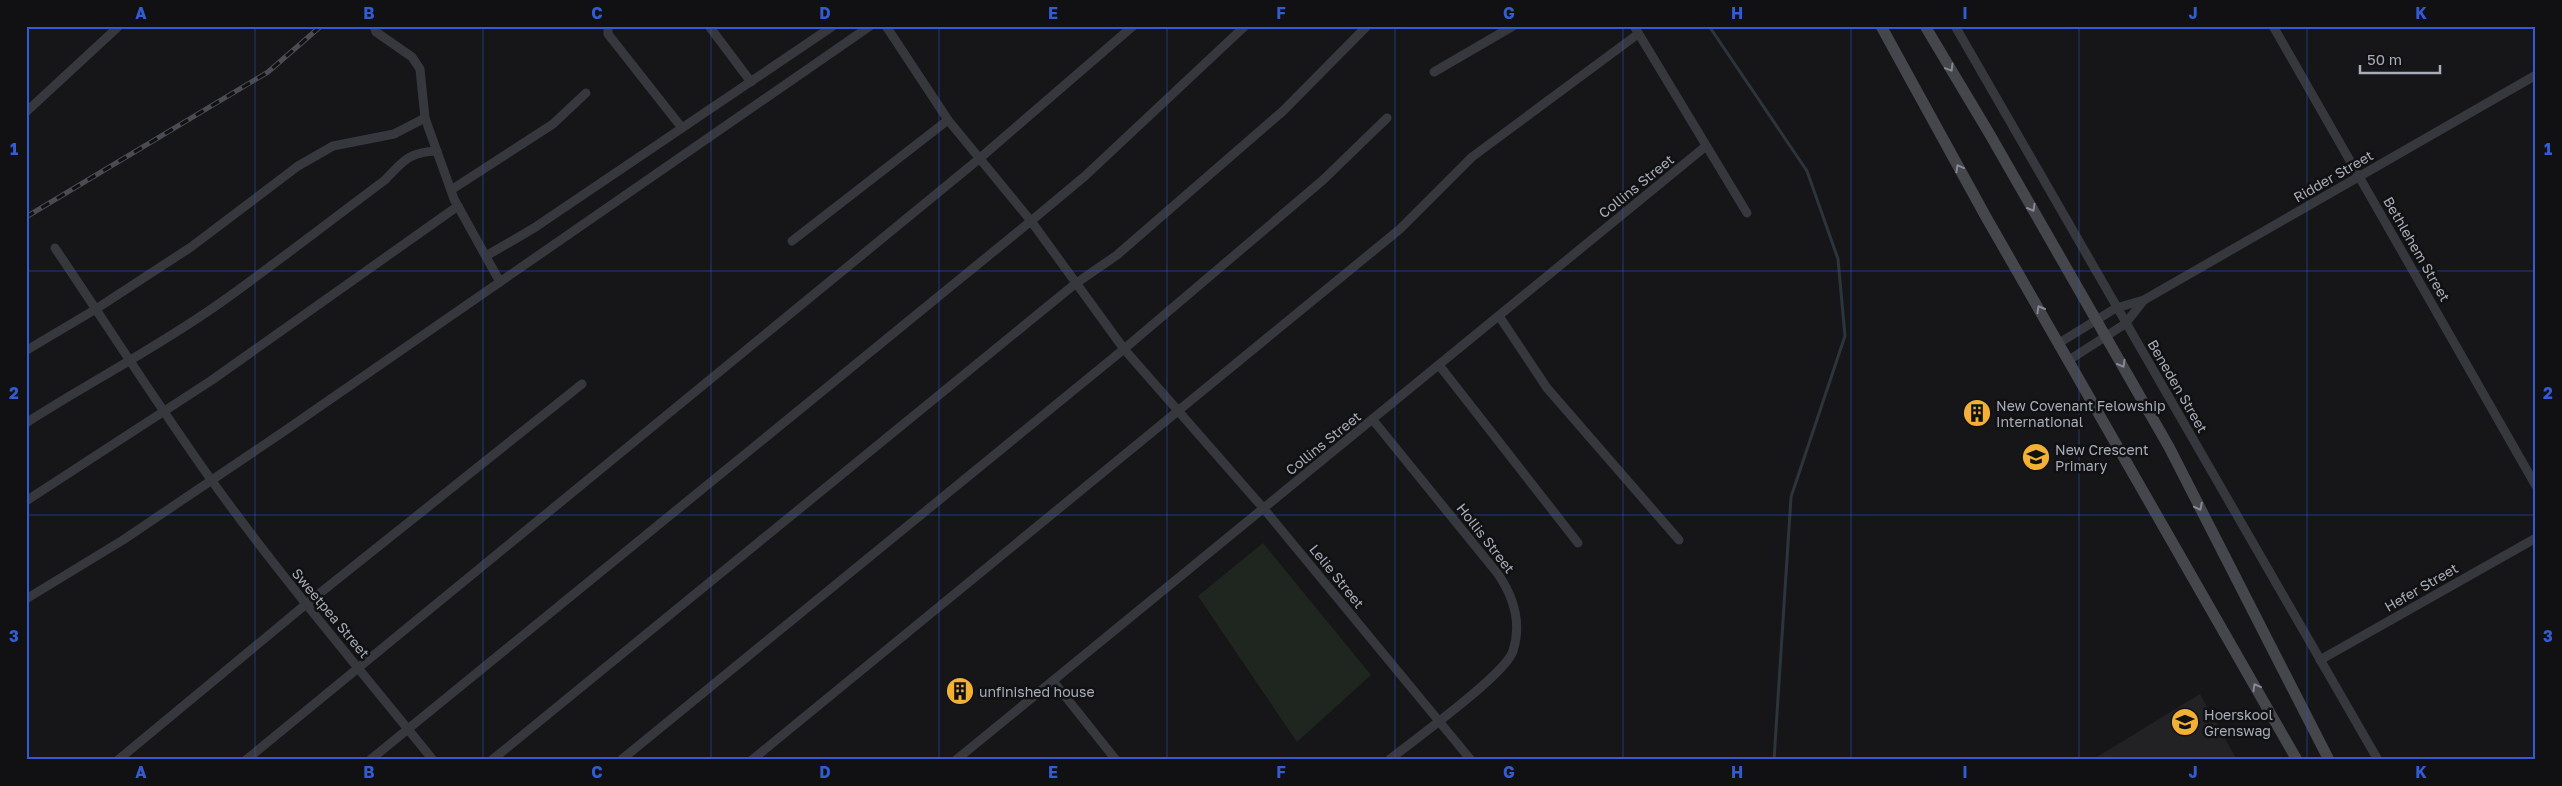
<svg xmlns="http://www.w3.org/2000/svg" width="2562" height="786" viewBox="0 0 2562 786" font-family="'Golos Text',sans-serif">
<style>
.built{fill:#222225}
.green{fill:#1e261f}
.lines{fill:none;stroke-linecap:round;stroke-linejoin:round}
.stream{stroke:#2c353c;stroke-width:3}
.street{stroke:#37383d;stroke-width:9}
.secondary{stroke:#45474d;stroke-width:11}
.rail-casing{stroke:#4a4c52;stroke-width:5}
.rail{stroke:#111113;stroke-width:3;stroke-dasharray:9;stroke-linecap:butt}
.oneway{stroke:#858993}
.grid{fill:none;stroke:#325cd3;stroke-width:1;stroke-opacity:0.55}
.labels{text-anchor:middle;dominant-baseline:central;stroke-width:5;stroke-linejoin:round;paint-order:stroke}
.street-label{font-size:14px;fill:#a8adb8;stroke:#111113}
.poi-label{font-size:14px;fill:#a8adb8;stroke:#111113;text-anchor:start}
.neatline{fill:none;stroke:#325cd3;stroke-width:2}
.grid-label{font-size:16px;text-anchor:middle;font-weight:bold;fill:#325cd3}
</style>
<rect width="100%" height="100%" fill="#161618"/>
<path class="built" d="M2200 694 2237 760H2092Z"/>
<path class="green" d="M1263 543 1371 675 1297 742 1198 596Z"/>
<g class="lines">
<path class="stream" d="M1709 26 1807 171 1838 259 1845 336 1791 497 1774 760"/>
<g class="street">
<path d="M374 26 376 32 412 57 420 69 425 118 454 199 500 282"/>
<path d="M608 26V34L682 128"/>
<path d="M709 26 751 82"/>
<path d="M886 26 948 120 1031 221 1124 349 1264 509 1471 760"/>
<path d="M1634 26 1747 213"/>
<path d="M1955 26 2378 760"/>
<path d="M2273 26 2536 486"/>
<path d="M1434 72 1513 26"/>
<path d="M26 112 119 26"/>
<path d="M451 190 553 124 586 93"/>
<path d="M792 241 948 120"/>
<path d="M55 248C107 325 157 404 212 481 281 577 358 667 433 760"/>
<path d="M486 256 534 228 833 26"/>
<path d="M1499 316 1547 388 1679 540"/>
<path d="M2059 343 2116 308 2144 300 2536 75"/>
<path d="M27 350 96 309 191 247 298 166 333 146 394 134 425 118"/>
<path d="M2069 360 2125 324 2144 300"/>
<path d="M1439 365 1578 543"/>
<path d="M1373 420 1498 574C1513 596 1522 623 1513 651 1506 674 1414 740 1389 760"/>
<path d="M26 423C90 382 158 347 220 303 276 263 330 221 385 180 403 161 409 152 437 151"/>
<path d="M26 501 212 380 458 206"/>
<path d="M26 599 123 540 283 432 870 26"/>
<path d="M2320 660 2536 538"/>
<path d="M1053 681 1116 760"/>
<path d="M118 760 305 605 582 384"/>
<path d="M246 760 979 159 1133 26"/>
<path d="M370 760 1031 221 1085 176 1245 26"/>
<path d="M492 760 1075 284 1117 255 1283 111 1367 26"/>
<path d="M621 760 1124 349 1323 180 1387 118"/>
<path d="M752 760 1400 229 1472 157 1638 34"/>
<path d="M956 760 1706 146"/>
</g>
<g class="secondary">
<path d="M1881 26 1986 217 2297 760"/>
<path d="M1925 26 1989 133 2169 447 2329 760"/>
</g>
<defs>
<path id="rail" d="M26 217 268 72 321 26"/>
</defs>
<use href="#rail" class="rail-casing"/>
<use href="#rail" class="rail"/>
</g>
<defs><path id="oneway-chevron" d="M-2-3.5L2.5 0L-2 3.5" fill="none" stroke-width="1.6" stroke-linecap="round" stroke-linejoin="round" transform="scale(1.25)"/></defs>
<g class="oneway">
<use href="#oneway-chevron" transform="translate(1950 68) rotate(59)"/>
<use href="#oneway-chevron" transform="translate(1959 168) rotate(-119)"/>
<use href="#oneway-chevron" transform="translate(2032 208) rotate(60)"/>
<use href="#oneway-chevron" transform="translate(2040 309) rotate(-120)"/>
<use href="#oneway-chevron" transform="translate(2122 364) rotate(60)"/>
<use href="#oneway-chevron" transform="translate(2199 507) rotate(63)"/>
<use href="#oneway-chevron" transform="translate(2256 687) rotate(-119)"/>
</g>
<path class="grid" d="M255 26V760M483 26V760M711 26V760M939 26V760M1167 26V760M1395 26V760M1623 26V760M1851 26V760M2079 26V760M2307 26V760M26 271H2536M26 515H2536"/>
<defs>
<symbol id="building-disc" viewBox="-11 -11 22 22"><circle r="9.5" fill="#f2b134" stroke="#111113"/><path d="M-4-6H4V6H1V3H-1V6H-4ZM-2.5-4.3h1.7v1.8h-1.7ZM.8-4.3h1.7v1.8H.8ZM-2.5-1h1.7V.8h-1.7ZM.8-1h1.7V.8H.8Z" fill="#111"/></symbol>
<symbol id="school-disc" viewBox="-11 -11 22 22"><circle r="9.5" fill="#f2b134" stroke="#111113"/><path d="M0-5L7-2L0 1L-7-2ZM-4 1L0 2.5L4 1V4Q0 6-4 4Z" fill="#111"/></symbol>
</defs>
<g fill-rule="evenodd">
<use href="#building-disc" x="1961" y="397" width="32" height="32"/>
<use href="#school-disc" x="2020" y="441" width="32" height="32"/>
<use href="#building-disc" x="944" y="675" width="32" height="32"/>
<use href="#school-disc" x="2169" y="706" width="32" height="32"/>
</g>
<g class="labels">
<g class="street-label">
<text transform="translate(2333 176) rotate(-30)">Ridder Street</text>
<text transform="translate(1636 186) rotate(-39)">Collins Street</text>
<text transform="translate(2417 249) rotate(60)">Bethlehem Street</text>
<text transform="translate(2178 386) rotate(60)">Beneden Street</text>
<text transform="translate(1323 443) rotate(-39)">Collins Street</text>
<text transform="translate(1486 538) rotate(52)">Hollis Street</text>
<text transform="translate(1337 576) rotate(51)">Lelie Street</text>
<text transform="translate(2421 587) rotate(-30)">Hefer Street</text>
<text transform="translate(331 613) rotate(50)">Sweetpea Street</text>
</g>
<g class="poi-label">
<text x="1996" y="405">New Covenant Felowship<tspan x="1996" dy="16">International</tspan></text>
<text x="2055" y="449">New Crescent<tspan x="2055" dy="16">Primary</tspan></text>
<text x="979" y="691">unfinished house</text>
<text x="2204" y="714">Hoerskool<tspan x="2204" dy="16">Grenswag</tspan></text>
</g>
</g>
<rect width="2562" height="786" fill="none" stroke="#111113" stroke-width="55"/>
<path d="M2360 65v8h80v-8" fill="none" stroke="#a8adb8" stroke-width="2.5"/>
<text x="2367" y="65" font-size="15" fill="#a8adb8" stroke="#111113" stroke-width="4" paint-order="stroke">50 m</text>
<rect x="28" y="28" width="2506" height="730" class="neatline"/>
<g class="grid-label">
<text x="141" y="19">A</text>
<text x="369" y="19">B</text>
<text x="597" y="19">C</text>
<text x="825" y="19">D</text>
<text x="1053" y="19">E</text>
<text x="1281" y="19">F</text>
<text x="1509" y="19">G</text>
<text x="1737" y="19">H</text>
<text x="1965" y="19">I</text>
<text x="2193" y="19">J</text>
<text x="2421" y="19">K</text>
<text x="14" y="155">1</text>
<text x="2548" y="155">1</text>
<text x="14" y="399">2</text>
<text x="2548" y="399">2</text>
<text x="14" y="642">3</text>
<text x="2548" y="642">3</text>
<text x="141" y="778">A</text>
<text x="369" y="778">B</text>
<text x="597" y="778">C</text>
<text x="825" y="778">D</text>
<text x="1053" y="778">E</text>
<text x="1281" y="778">F</text>
<text x="1509" y="778">G</text>
<text x="1737" y="778">H</text>
<text x="1965" y="778">I</text>
<text x="2193" y="778">J</text>
<text x="2421" y="778">K</text>
</g>
</svg>
